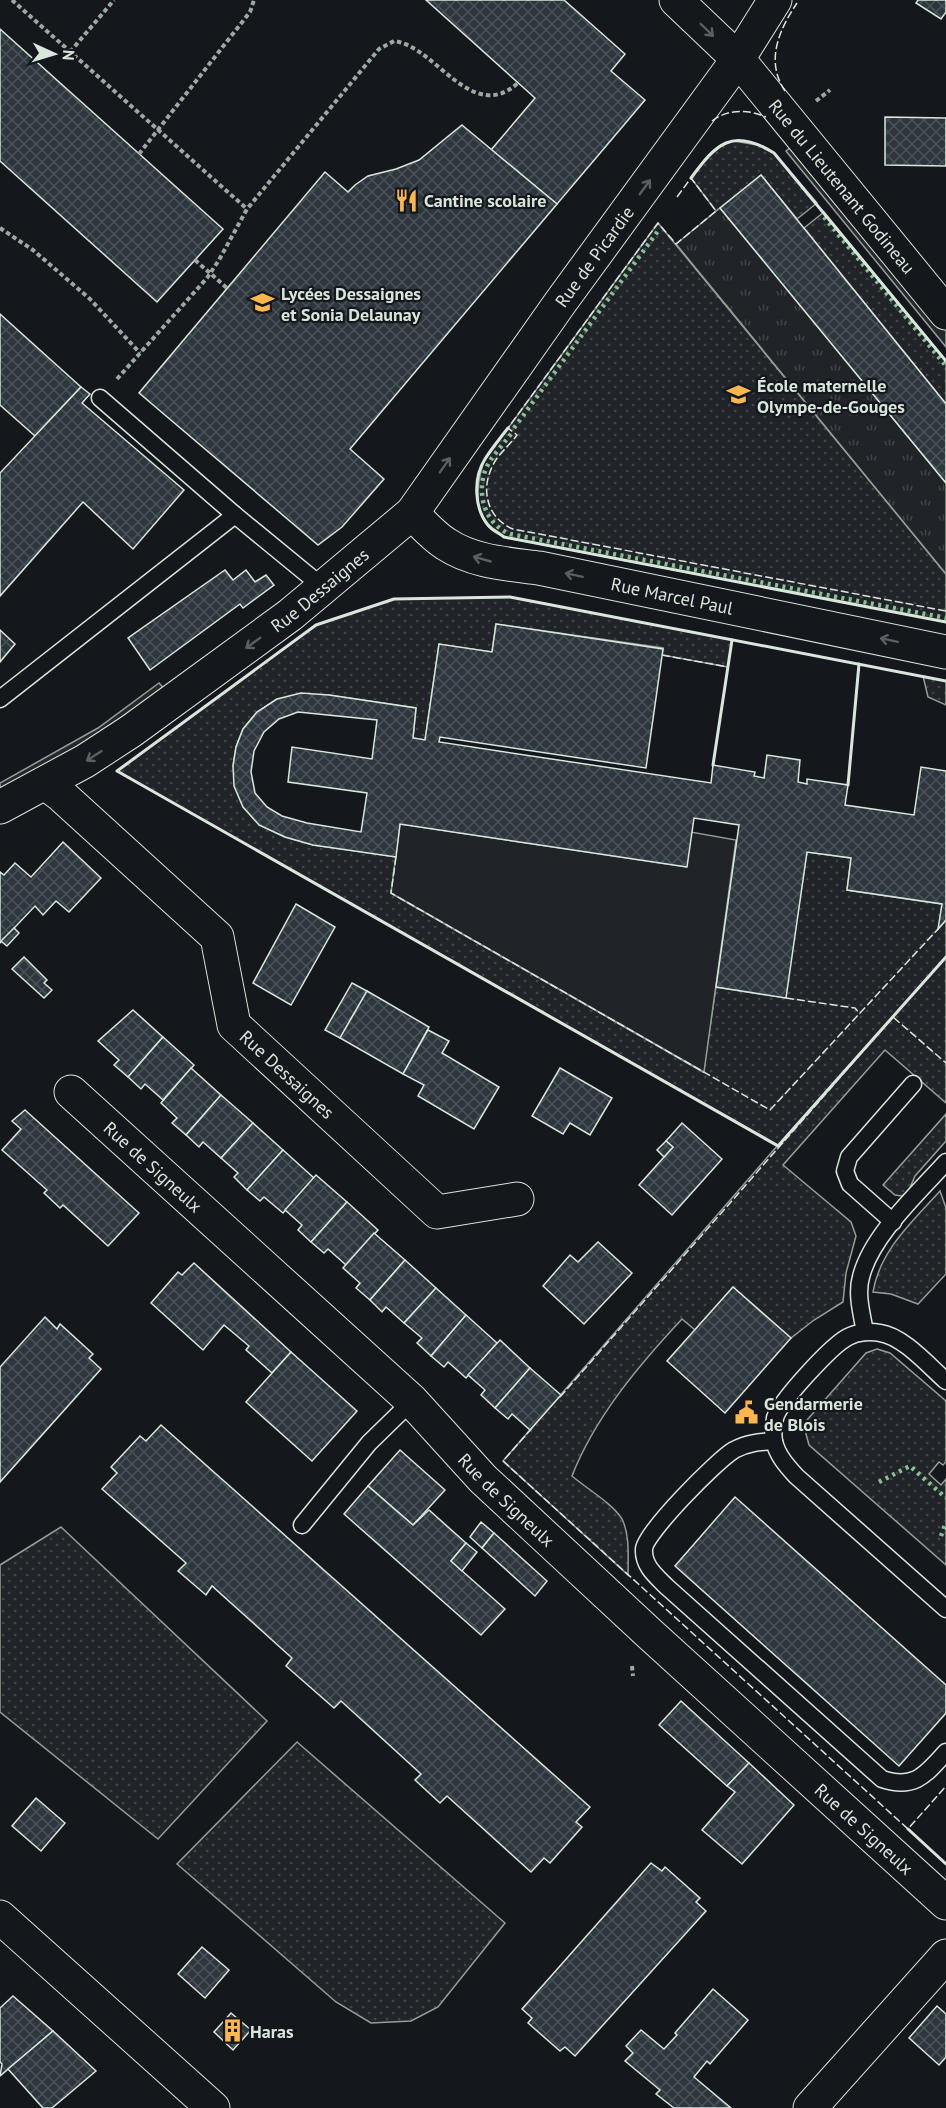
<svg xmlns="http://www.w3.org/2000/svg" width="946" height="2108" viewBox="0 0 946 2108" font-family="'PT Sans',sans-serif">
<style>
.grass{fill:url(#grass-dots);stroke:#939e99;stroke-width:1.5}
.park{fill:url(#park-tufts);stroke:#939e99;stroke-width:1.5}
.pitch{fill:#202428;stroke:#939e99;stroke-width:1.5}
.parking{fill:#24282b;stroke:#939e99;stroke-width:1.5}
.building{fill:url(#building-cross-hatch);stroke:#d8e6dc;stroke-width:1.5;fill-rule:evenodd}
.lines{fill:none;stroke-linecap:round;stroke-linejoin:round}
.service-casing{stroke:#d8e6dc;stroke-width:19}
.minor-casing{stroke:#d8e6dc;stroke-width:35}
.primary-casing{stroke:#d8e6dc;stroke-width:35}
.path{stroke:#9da8a2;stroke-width:4;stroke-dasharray:4.5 3;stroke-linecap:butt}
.service{stroke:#14181c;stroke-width:16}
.minor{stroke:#14181c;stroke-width:33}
.primary{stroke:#14181c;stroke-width:33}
.hedge{stroke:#8ac095;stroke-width:4.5;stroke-dasharray:3 4.5;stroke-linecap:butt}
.fence{stroke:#d8e6dc;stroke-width:1.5;stroke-dasharray:8 3;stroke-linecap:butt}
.wall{stroke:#d8e6dc;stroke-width:3}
.oneway{stroke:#59605f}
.labels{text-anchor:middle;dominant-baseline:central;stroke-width:4.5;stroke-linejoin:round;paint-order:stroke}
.street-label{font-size:18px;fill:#d8e6dc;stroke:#14181c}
.poi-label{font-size:18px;font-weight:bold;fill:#d8e6dc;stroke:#14181c;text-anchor:start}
</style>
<defs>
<pattern id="grass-dots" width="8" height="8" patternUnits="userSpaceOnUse" patternTransform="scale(1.5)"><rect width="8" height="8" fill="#202428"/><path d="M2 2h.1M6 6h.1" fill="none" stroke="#404447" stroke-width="1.8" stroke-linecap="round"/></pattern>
<pattern id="park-tufts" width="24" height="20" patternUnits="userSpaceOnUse" patternTransform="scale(1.5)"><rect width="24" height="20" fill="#202428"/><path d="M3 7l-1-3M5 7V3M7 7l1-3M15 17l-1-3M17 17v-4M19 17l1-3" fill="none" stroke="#404447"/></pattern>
<pattern id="building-cross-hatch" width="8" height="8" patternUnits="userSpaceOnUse" patternTransform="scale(1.5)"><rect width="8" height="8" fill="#2c363c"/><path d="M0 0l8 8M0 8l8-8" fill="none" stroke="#4a5358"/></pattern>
</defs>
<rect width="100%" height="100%" fill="#14181c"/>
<g class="grass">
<path d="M734 141 763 146 774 153 817 203 797 219 761 175 716 211 691 178C705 159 710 147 734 141Z"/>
<path d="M824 212 946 361V404L804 228Z"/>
<path d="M658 223 946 574V622L528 542C521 540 513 540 505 537 472 526 475 488 484 461Z"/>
<path d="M510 597 732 640 728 667 662 655 663 648 496 624 492 652 439 644 425 740 413 738 416 708 329 695 277 699 257 712 243 729 236 747 233 766 259 825 285 837 313 845 396 857 391 893 703 1072 716 987 785 998 807 852 851 858 847 890 942 904 939 928 946 920V1103L885 1050 783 1165 851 1222 856 1236 846 1273 843 1302 814 1320 791 1338 733 1287 695 1330 682 1319C639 1365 595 1417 572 1476 586 1488 613 1504 622 1519 630 1535 628 1558 628 1575L503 1461 778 1145 117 771 316 625 394 599Z"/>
<path d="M923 676 946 681V705L928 697Z"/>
<path d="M946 1114V1141L915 1176 909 1190 902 1196 895 1195 883 1185Z"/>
<path d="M940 1191 946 1208V1274L918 1304 891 1294 873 1292C880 1250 912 1222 940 1191Z"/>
<path d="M877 1349 890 1353 946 1401V1462L943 1465 939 1462 929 1474 941 1485 946 1479V1565L809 1445 806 1434 807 1420 866 1353Z"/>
<path d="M61 1527 267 1721 158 1839 0 1712V1565Z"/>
<path d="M297 1742 505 1923 438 2007 411 2021 371 2023 336 2002 177 1864Z"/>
</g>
<path class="park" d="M720 208 946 483V574L676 244Z"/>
<path class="pitch" d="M400 824 686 867 691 832 736 840 704 1072 391 893Z"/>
<g class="parking">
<path d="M796 143 946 327V347L786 151Z"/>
<path d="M159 683 167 692 0 796V783L98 728Z"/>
</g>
<g class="building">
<path d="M426 0H564L625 54 611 71 645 100 557 204 491 150 535 98Z"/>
<path d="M918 0H946V12L941 19 916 3Z"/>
<path d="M0 29 223 229 157 302 0 161Z"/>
<path d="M885 117 946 118V166L885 165Z"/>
<path d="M462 125 557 204 350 449 384 479 342 527 318 545 139 393 325 172 348 192 355 185 368 176 396 169 419 160Z"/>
<path d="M761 175 946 404V483L720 208Z"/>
<path d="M0 314 81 387 35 436 0 405Z"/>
<path d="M81 387 90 394 82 403 184 490 133 549 83 502 0 596V473Z"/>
<path d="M225 570 233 580 246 570 255 582 266 575 274 585 243 608 240 604 150 670 128 638Z"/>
<path d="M496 624 663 649 646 768 440 737 439 742 711 783 713 765 755 772 754 776 764 778 767 755 800 760 798 782 807 784V779L848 785 845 805 914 815 921 767 946 771V920L938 929 942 904 847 890 851 858 807 852 786 998 716 987 739 825 694 818 687 867 400 824 396 857 313 845 285 837 259 825 243 807 234 786 233 766 236 747 243 729 257 712 277 699 301 693 329 695 416 708 413 738 425 740 439 644 492 652ZM298 712 377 720 372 759 292 747 288 782 367 793 361 832 307 823 282 816 267 807 255 793 251 772 254 751 264 732 279 719Z"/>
<path d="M0 630 15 644 0 662Z"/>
<path d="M63 842 101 878 69 912 56 901 43 915 35 906 0 943V872L4 875 15 863 31 877Z"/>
<path d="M296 904 335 927 291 1005 253 983Z"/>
<path d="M14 928 19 933 7 946 1 941Z"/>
<path d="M24 957 47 980 44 983 52 990 44 998 12 969Z"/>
<path d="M352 983 367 991 340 1038 325 1030Z"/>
<path d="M367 991 429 1027 403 1074 340 1038Z"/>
<path d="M133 1010 163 1037 128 1077 114 1065 119 1060 98 1041Z"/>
<path d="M428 1030 449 1041 442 1053 499 1087 474 1129 418 1096 424 1085 403 1074Z"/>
<path d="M163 1037 194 1065 163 1100 145 1084 141 1089 128 1077Z"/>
<path d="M191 1068 221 1095 186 1135 172 1123 177 1118 161 1103Z"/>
<path d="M560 1068 612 1098 590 1135 570 1123 563 1134 532 1116Z"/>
<path d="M221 1095 253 1123 221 1158 203 1142 199 1147 186 1135Z"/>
<path d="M25 1110 139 1213 108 1246 63 1205 60 1208 44 1193 47 1190 2 1150 21 1129 12 1121Z"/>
<path d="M253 1123 283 1150 247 1190 234 1177 238 1173 221 1158Z"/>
<path d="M682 1123 722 1159 672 1215 639 1185 673 1147 666 1141Z"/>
<path d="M666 1141 673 1147 664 1157 657 1150Z"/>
<path d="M283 1150 314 1178 283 1213 264 1197 260 1201 247 1190Z"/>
<path d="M316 1175 347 1202 311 1242 298 1230 302 1225 285 1210Z"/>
<path d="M347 1202 378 1230 346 1265 328 1249 324 1253 311 1242Z"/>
<path d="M374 1233 405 1260 370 1300 356 1288 360 1283 343 1268Z"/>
<path d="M598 1242 632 1273 584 1324 543 1286 570 1255 578 1262Z"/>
<path d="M405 1260 436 1288 404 1323 386 1307 382 1312 370 1300Z"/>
<path d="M194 1263 291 1352 272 1373 246 1350 249 1346 224 1325 203 1350 151 1303 178 1272 182 1275Z"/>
<path d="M733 1287 791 1338 725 1413 667 1361Z"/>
<path d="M436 1288 466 1315 431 1356 417 1343 422 1338 404 1323Z"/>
<path d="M466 1315 497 1343 466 1378 448 1362 444 1367 431 1356Z"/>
<path d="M45 1317 57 1329 60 1324 93 1354 89 1358 101 1369 0 1482V1367Z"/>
<path d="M500 1340 530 1368 495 1408 481 1395 485 1390 468 1375Z"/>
<path d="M291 1352 357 1411 312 1461 246 1402Z"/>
<path d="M530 1368 561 1395 530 1430 512 1414 508 1419 495 1408Z"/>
<path d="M161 1425 590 1807 576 1822 582 1827 550 1863 544 1858 531 1872 447 1796 440 1803 415 1780 421 1774 341 1701 334 1708 286 1666 292 1658 212 1586 206 1595 178 1571 186 1563 102 1489 117 1473 111 1467 140 1436 146 1441Z"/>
<path d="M400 1450 445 1490 413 1525 368 1486Z"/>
<path d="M368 1486 413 1525 429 1510 466 1543 451 1561 505 1609 481 1635 344 1514Z"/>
<path d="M735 1497 946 1685V1713L899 1766 675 1566Z"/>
<path d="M481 1522 494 1533 482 1548 470 1537Z"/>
<path d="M494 1533 547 1581 535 1596 482 1548Z"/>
<path d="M466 1543 477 1552 462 1571 451 1561Z"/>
<path d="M681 1701 749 1763 727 1786 659 1725Z"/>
<path d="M749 1763 794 1805 742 1864 702 1830 735 1792 727 1786Z"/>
<path d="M36 1798 65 1823 41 1851 12 1826Z"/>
<path d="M651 1863 662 1871 665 1867 700 1898 696 1902 706 1911 575 2056 565 2047 560 2051 528 2023 532 2018 522 2009Z"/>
<path d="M202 1947 229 1970 205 1998 178 1974Z"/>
<path d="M713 1989 748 2020 710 2064 707 2061 694 2077 731 2108H674L656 2094 660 2090 625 2061 633 2053 626 2046 641 2030 664 2049 677 2035 675 2033Z"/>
<path d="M13 1996 53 2031 0 2076 2 2064 0 2062V2008Z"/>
<path d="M937 2006 946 2014V2057L939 2065 909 2038Z"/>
<path d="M231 2013 251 2030 233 2050 214 2032Z"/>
<path d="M53 2031 96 2071 52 2108H43L8 2069Z"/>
</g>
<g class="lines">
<defs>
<g id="service">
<path d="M100 398 235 515 324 588"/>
<path d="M0 699 235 515"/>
<path d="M893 1222 850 1184 845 1171 849 1157 913 1084"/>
<path d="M865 1332C862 1315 856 1294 861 1277 871 1236 918 1193 946 1162"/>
<path d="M946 1381C929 1366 903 1336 880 1333 870 1331 857 1332 848 1337 832 1345 780 1401 775 1418 774 1424 773 1436 774 1441 777 1455 787 1466 796 1476L946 1609"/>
<path d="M774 1441C759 1442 747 1443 734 1450 717 1460 645 1533 644 1549 643 1566 656 1576 667 1587L882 1779C915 1790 926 1774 946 1752"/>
<path d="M302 1525 369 1443 412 1401"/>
</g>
<g id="minor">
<path id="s1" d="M676 0 738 59 946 313"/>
<path id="s2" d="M412 513C422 523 433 536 446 544 473 562 508 564 539 568L946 652"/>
<path id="s3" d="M45 783 61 795 217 937 234 1025 437 1212 517 1199"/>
<path id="s4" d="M0 807 85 761 131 731 290 615 412 513 560 303 738 59 775 0"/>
<path id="s5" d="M71 1092 412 1401 483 1479 651 1635 946 1903"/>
<path d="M810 2108 946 1956"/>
</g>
<path id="primary" d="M0 1917 213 2108"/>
</defs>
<use href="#service" class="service-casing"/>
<use href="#minor" class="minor-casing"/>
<use href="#primary" class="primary-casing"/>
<g class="path">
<path d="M12 0 247 209"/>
<path d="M70 52 114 0"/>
<path d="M816 101 830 90"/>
<path d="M139 154 250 12 254 0"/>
<path d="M0 228 33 250 90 299 140 353"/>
<path d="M195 260 227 288"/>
<path d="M117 379 207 278 219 260 247 209 379 49 394 41C436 46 471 125 518 83"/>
<path d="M632 1666 633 1676"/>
</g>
<use href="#service" class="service"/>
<use href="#minor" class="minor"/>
<use href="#primary" class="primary"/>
<g class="hedge">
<path d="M824 217 946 366"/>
<path d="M514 428 658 231"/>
<path d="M511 434C504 443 496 452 490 461 474 486 482 523 510 534L946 618"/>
<path d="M879 1482 910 1466 946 1498"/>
<path d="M941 1536 946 1522"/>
</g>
<g class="fence">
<path d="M785 91C765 61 779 30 797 3"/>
<path d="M712 121C727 109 748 109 766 117"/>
<path d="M677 197 691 178 716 211 676 244 658 223 508 428 517 435C510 445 498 454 493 465 480 490 487 518 513 529L946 611"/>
<path d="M662 655 728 667"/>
<path d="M396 857 391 893 770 1110 938 929"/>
<path d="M786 998 855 1008 860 1014"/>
<path d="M560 1397 893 1017 946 1063"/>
<path d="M532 1428 503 1461 908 1829 946 1786"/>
</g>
<g class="wall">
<path d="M691 178C716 144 732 127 774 153L946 361"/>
<path d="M508 428C500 438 492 448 485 459 473 478 474 508 488 525 492 530 499 533 504 537L946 622"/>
<path d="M946 681 510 597 394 599 316 625 117 771 778 1146 946 957"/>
<path d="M713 765 732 640"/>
<path d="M848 785 859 664"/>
<path d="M908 1829 946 1864"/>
</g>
</g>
<defs><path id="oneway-shaft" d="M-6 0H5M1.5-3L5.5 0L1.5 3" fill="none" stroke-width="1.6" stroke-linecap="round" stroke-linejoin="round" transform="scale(1.5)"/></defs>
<g class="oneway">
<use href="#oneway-shaft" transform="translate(707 30) rotate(44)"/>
<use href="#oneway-shaft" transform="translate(645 187) rotate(-54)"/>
<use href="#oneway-shaft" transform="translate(445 465) rotate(-55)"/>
<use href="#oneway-shaft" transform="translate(482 559) rotate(-164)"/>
<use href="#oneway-shaft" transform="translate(574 575) rotate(-168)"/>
<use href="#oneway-shaft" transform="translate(889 640) rotate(-168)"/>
<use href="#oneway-shaft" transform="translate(253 643) rotate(144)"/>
<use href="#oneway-shaft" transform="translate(94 756) rotate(147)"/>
</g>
<defs>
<symbol id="restaurant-bare" viewBox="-9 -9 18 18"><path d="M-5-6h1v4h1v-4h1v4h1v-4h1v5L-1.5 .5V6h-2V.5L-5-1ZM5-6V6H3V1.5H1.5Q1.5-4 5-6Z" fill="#ffb74d" stroke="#14181c" stroke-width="2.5" paint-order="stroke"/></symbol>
<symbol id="school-bare" viewBox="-9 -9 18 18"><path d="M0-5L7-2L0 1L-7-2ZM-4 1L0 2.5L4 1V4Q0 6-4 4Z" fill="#ffb74d" stroke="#14181c" stroke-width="2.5" paint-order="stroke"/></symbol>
<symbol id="civic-bare" viewBox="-9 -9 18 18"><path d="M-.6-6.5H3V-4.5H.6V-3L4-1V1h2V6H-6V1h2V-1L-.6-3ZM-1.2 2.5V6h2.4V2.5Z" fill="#ffb74d" stroke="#14181c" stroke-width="2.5" paint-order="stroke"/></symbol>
<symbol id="building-bare" viewBox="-9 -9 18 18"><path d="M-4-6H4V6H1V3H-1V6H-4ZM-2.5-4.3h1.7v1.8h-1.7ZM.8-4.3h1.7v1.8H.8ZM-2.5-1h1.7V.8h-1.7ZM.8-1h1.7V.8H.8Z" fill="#ffb74d" stroke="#14181c" stroke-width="2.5" paint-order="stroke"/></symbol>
</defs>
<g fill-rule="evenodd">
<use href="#restaurant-bare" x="390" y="184" width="33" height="33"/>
<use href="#school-bare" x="246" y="286" width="33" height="33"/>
<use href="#school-bare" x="722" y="378" width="33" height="33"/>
<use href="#civic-bare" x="730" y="1396" width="33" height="33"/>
<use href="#building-bare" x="216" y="2014" width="33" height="33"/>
</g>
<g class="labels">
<g class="street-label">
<text stroke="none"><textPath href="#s1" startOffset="250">Rue du Lieutenant Godineau</textPath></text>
<text stroke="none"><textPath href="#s4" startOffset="822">Rue de Picardie</textPath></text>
<text stroke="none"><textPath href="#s4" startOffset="387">Rue Dessaignes</textPath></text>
<text stroke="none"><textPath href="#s2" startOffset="279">Rue Marcel Paul</textPath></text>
<text stroke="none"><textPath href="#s3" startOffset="393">Rue Dessaignes</textPath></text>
<text stroke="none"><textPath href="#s5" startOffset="111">Rue de Signeulx</textPath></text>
<text stroke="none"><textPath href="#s5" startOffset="597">Rue de Signeulx</textPath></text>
<text stroke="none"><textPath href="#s5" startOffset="1083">Rue de Signeulx</textPath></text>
</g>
<g class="poi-label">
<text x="424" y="200">Cantine scolaire</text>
<text x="281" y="293">Lycées Dessaignes<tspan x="281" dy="21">et Sonia Delaunay</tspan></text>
<text x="757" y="385">École maternelle<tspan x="757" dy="21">Olympe-de-Gouges</tspan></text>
<text x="764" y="1403">Gendarmerie<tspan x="764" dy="21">de Blois</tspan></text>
<text x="250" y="2031">Haras</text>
</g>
</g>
<g transform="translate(54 54) rotate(94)" stroke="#14181c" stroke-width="4.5" paint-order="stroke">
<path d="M0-4.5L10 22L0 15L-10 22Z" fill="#d8e6dc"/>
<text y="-9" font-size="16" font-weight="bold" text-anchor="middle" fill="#d8e6dc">N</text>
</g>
</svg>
